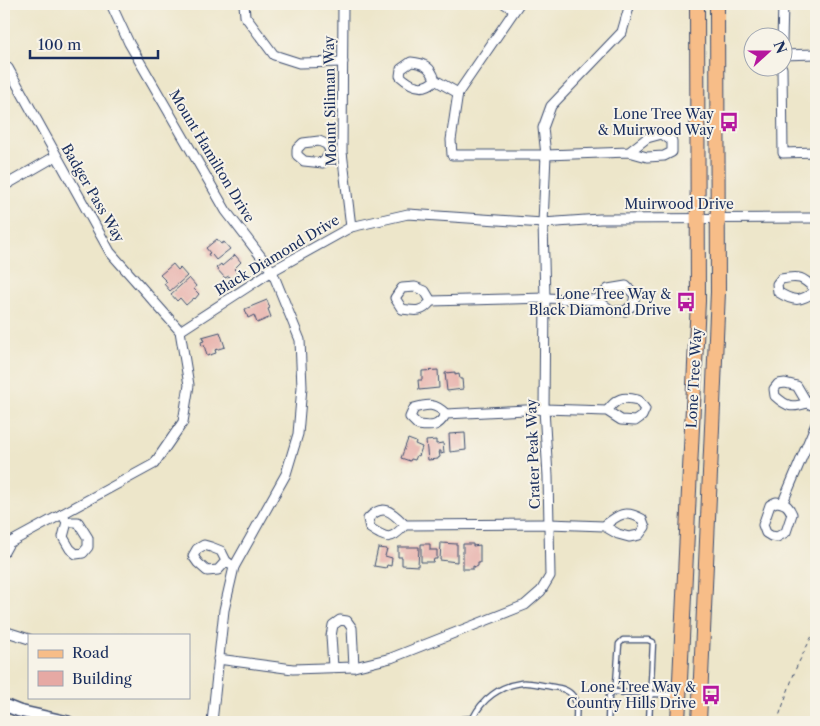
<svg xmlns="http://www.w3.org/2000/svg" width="820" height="726" viewBox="0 0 820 726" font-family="'Libre Caslon Text',serif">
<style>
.building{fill:#e6a9a4}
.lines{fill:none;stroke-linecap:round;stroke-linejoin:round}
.service-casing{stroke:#3a4a6e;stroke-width:7}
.minor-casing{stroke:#3a4a6e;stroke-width:11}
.tertiary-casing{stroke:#3a4a6e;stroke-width:14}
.primary-casing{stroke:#3a4a6e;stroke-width:16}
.path{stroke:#3a4a6e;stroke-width:1;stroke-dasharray:4 4;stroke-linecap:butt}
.service{stroke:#fff;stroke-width:4.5}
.minor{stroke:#fff;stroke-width:9}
.tertiary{stroke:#fff;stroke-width:11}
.primary{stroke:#f7bd88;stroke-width:14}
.labels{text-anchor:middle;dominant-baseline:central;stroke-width:4;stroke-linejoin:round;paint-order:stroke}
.street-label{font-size:14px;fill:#1b2f5e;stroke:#f7f3e8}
.poi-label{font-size:14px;fill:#1b2f5e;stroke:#f7f3e8;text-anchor:end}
</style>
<rect width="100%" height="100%" fill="#f7f3e8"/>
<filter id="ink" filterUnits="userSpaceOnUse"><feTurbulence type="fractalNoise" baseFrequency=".02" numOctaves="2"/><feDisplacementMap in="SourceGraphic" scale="10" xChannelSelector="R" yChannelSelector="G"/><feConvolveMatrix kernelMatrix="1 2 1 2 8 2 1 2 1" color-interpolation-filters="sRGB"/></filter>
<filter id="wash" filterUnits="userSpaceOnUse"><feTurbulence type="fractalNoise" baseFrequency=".0096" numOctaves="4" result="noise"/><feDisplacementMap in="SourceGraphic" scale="20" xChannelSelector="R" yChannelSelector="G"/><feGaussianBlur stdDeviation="1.12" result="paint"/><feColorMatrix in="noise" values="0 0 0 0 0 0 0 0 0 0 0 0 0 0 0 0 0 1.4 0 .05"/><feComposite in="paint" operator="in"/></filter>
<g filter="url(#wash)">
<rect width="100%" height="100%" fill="#ede6ca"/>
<g id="blocks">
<g class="building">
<path d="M217 239 221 244 224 242 230 249 216 260 212 255 210 257 208 254 210 253 206 248Z"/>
<path d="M235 255 241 262 234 269 238 273 231 279 229 276 225 278 216 268 221 264 222 266Z"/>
<path d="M173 264 178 270 180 268 187 276 170 291 164 284 167 282 160 275Z"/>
<path d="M189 278 196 286 194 289 199 294 195 299 194 298 186 305 180 298 177 301 171 294Z"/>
<path d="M267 300 270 308 268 309 271 317 257 323 254 315 248 318 245 309Z"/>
<path d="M220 332 225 347 215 350 216 353 207 356 204 345 202 346 201 342 204 341 202 337Z"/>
<path d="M438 370 439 388 419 390 418 380H422V371Z"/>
<path d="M455 372V375L459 374 460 379H462L463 389 447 391 445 373Z"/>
<path d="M465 433 466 450 450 452 449 434Z"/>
<path d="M408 439 416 442 415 444 422 447 419 456 417 455 415 460 411 459 410 461 401 458Z"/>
<path d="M436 440V444L443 443 444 453 441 454V451H439L440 457 438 458V459L428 460 426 441Z"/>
<path d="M441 543 457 544V562L440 560Z"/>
<path d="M421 544H430V550H437V559H434L433 562H421Z"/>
<path d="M463 544H473V546L480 545V563H478V566L476 567 473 566V569H463Z"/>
<path d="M398 547H419L418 566 402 565V557H398Z"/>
<path d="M378 548 387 549 385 556 392 558 391 566 387 565 386 568 374 566Z"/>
</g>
</g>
</g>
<g filter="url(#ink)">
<use href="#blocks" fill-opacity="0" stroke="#3a4a6e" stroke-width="1"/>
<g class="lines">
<defs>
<g id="service">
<path d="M612 692 678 695"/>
<path d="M439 722 473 718"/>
<path d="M475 722 473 718C482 699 500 686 521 683 530 682 539 685 548 686 557 688 567 688 573 696 578 703 576 713 576 722"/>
<path d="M608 722 609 696 612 692 616 683 619 644 623 640H648L653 642 649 722"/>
</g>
<g id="minor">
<path d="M111 4 129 43 226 211 272 271 300 340 302 387 298 434 286 474 234 567 224 610 212 722"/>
<path d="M244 4 245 16 274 55 299 63 343 62"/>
<path d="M343 4 342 152 351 227"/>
<path d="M505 4 514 10"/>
<path d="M519 4 458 93 451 140 452 155H546L629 152 647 157 664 156 672 152V141L662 134 647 138 629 152"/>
<path d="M782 41 783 4"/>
<path d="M782 55 816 54"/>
<path d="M782 68 783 153 816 152"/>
<path d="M4 69 8 68 110 252 180 331 189 385 183 422 154 464 9 543 4 552"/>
<path d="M435 80C423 92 411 86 400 76L401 69 411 62C424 63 431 67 435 80L458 93"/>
<path d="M319 141 326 144 331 151 323 163 304 161 297 155V149L303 143Z"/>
<path d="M4 186 56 156"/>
<path d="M415 287 425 291 431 301C422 313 415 311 402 309L395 298 402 288Z"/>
<path d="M816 290C803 278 801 275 781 279L777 284 778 292C795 303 801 301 816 291"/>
<path d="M431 301 545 298 597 300 612 311H625L633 305 635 295 626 286 608 289 597 300"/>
<path d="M180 331 272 271 351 227 408 214 543 223 600 219 816 218"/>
<path d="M807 403C792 408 787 407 775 396L774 389 778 384 785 383 797 386 807 403 816 407"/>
<path d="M446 414C438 427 433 427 418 425L410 417 414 408C428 404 435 403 446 414L544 409 607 411 621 420 635 421 642 416 645 409 638 400C622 396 617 398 607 411"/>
<path d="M776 502C785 503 788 505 792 514L786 532 777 537 771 536 766 533 763 525 770 505Z"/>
<path d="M783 502 816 424"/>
<path d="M62 514 67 522 63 537 70 549 76 554 83 553 88 547V538L78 522H67"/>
<path d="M405 525C391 541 387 539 370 528L368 519C383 502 392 512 405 525L549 524 604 526 618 534 629 537 639 535 645 527 642 519C625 509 618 515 604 526"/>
<path d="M226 561 218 570 207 571 198 563 193 556 197 549 204 545 211 547 221 551 226 561 234 567"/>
<path d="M4 631 29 639"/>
<path d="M218 659 293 669 354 667 391 658 525 605 541 591 550 576 548 476 544 409 545 298 543 223 546 155 543 128 551 106 622 32 630 4"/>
<path d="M333 667 331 636 333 625 340 620 347 621 352 628 354 667"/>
</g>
<path id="tertiary" d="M4 705 19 711 68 722"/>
<g id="primary">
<path d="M678 722 698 301 697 4"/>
<path d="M699 722 718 292 717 4"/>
</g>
</defs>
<use href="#service" class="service-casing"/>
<use href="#minor" class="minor-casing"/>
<use href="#tertiary" class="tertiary-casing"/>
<use href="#primary" class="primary-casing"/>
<path class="path" d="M777 722 796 668 816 628"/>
<use href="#service" class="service"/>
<use href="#minor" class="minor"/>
<use href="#tertiary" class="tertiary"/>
<use href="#primary" class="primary"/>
</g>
</g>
<defs>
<symbol id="bus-bare" viewBox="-9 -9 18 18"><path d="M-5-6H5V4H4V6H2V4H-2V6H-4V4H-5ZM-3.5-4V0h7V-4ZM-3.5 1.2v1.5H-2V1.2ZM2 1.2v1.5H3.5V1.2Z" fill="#b5179e" stroke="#f7f3e8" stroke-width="2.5" paint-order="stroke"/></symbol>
</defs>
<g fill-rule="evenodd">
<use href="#bus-bare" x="715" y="108" width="28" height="28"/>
<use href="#bus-bare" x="672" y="288" width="28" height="28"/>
<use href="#bus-bare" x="697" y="681" width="28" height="28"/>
</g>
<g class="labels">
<g class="street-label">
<text transform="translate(330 101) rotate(-91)">Mount Siliman Way</text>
<text transform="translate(212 156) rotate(59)">Mount Hamilton Drive</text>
<text transform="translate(93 193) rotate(60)">Badger Pass Way</text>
<text x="679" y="204">Muirwood Drive</text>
<text transform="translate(277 255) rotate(-31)">Black Diamond Drive</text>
<text transform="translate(694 378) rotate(-87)">Lone Tree Way</text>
<text transform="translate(533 454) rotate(-92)">Crater Peak Way</text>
</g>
<g class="poi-label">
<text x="714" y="114">Lone Tree Way<tspan x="714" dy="16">&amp; Muirwood Way</tspan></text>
<text x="671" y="294">Lone Tree Way &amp;<tspan x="671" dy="16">Black Diamond Drive</tspan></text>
<text x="696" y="687">Lone Tree Way &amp;<tspan x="696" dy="16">Country Hills Drive</tspan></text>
</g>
</g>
<rect width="820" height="726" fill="none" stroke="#f7f3e8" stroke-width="20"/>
<rect x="28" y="634" width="162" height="65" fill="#f7f3e8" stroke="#9fa5b1"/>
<rect x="38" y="650" width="25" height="8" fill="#f7bd88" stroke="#9fa5b1"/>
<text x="72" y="658" font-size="15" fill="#1b2f5e">Road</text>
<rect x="38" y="671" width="25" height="15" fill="#e6a9a4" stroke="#9fa5b1"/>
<text x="72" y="684" font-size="15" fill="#1b2f5e">Building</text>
<g transform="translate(768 52) rotate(69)"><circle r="24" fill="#f7f3e8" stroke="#9fa5b1"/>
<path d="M0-4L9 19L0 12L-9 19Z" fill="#b5179e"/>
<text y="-8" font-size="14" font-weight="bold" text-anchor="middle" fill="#1b2f5e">N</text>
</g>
<path d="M30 50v8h128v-8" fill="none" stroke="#1b2f5e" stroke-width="2.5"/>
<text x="38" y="50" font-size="15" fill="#1b2f5e" stroke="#f7f3e8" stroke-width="4" paint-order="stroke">100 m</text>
</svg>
